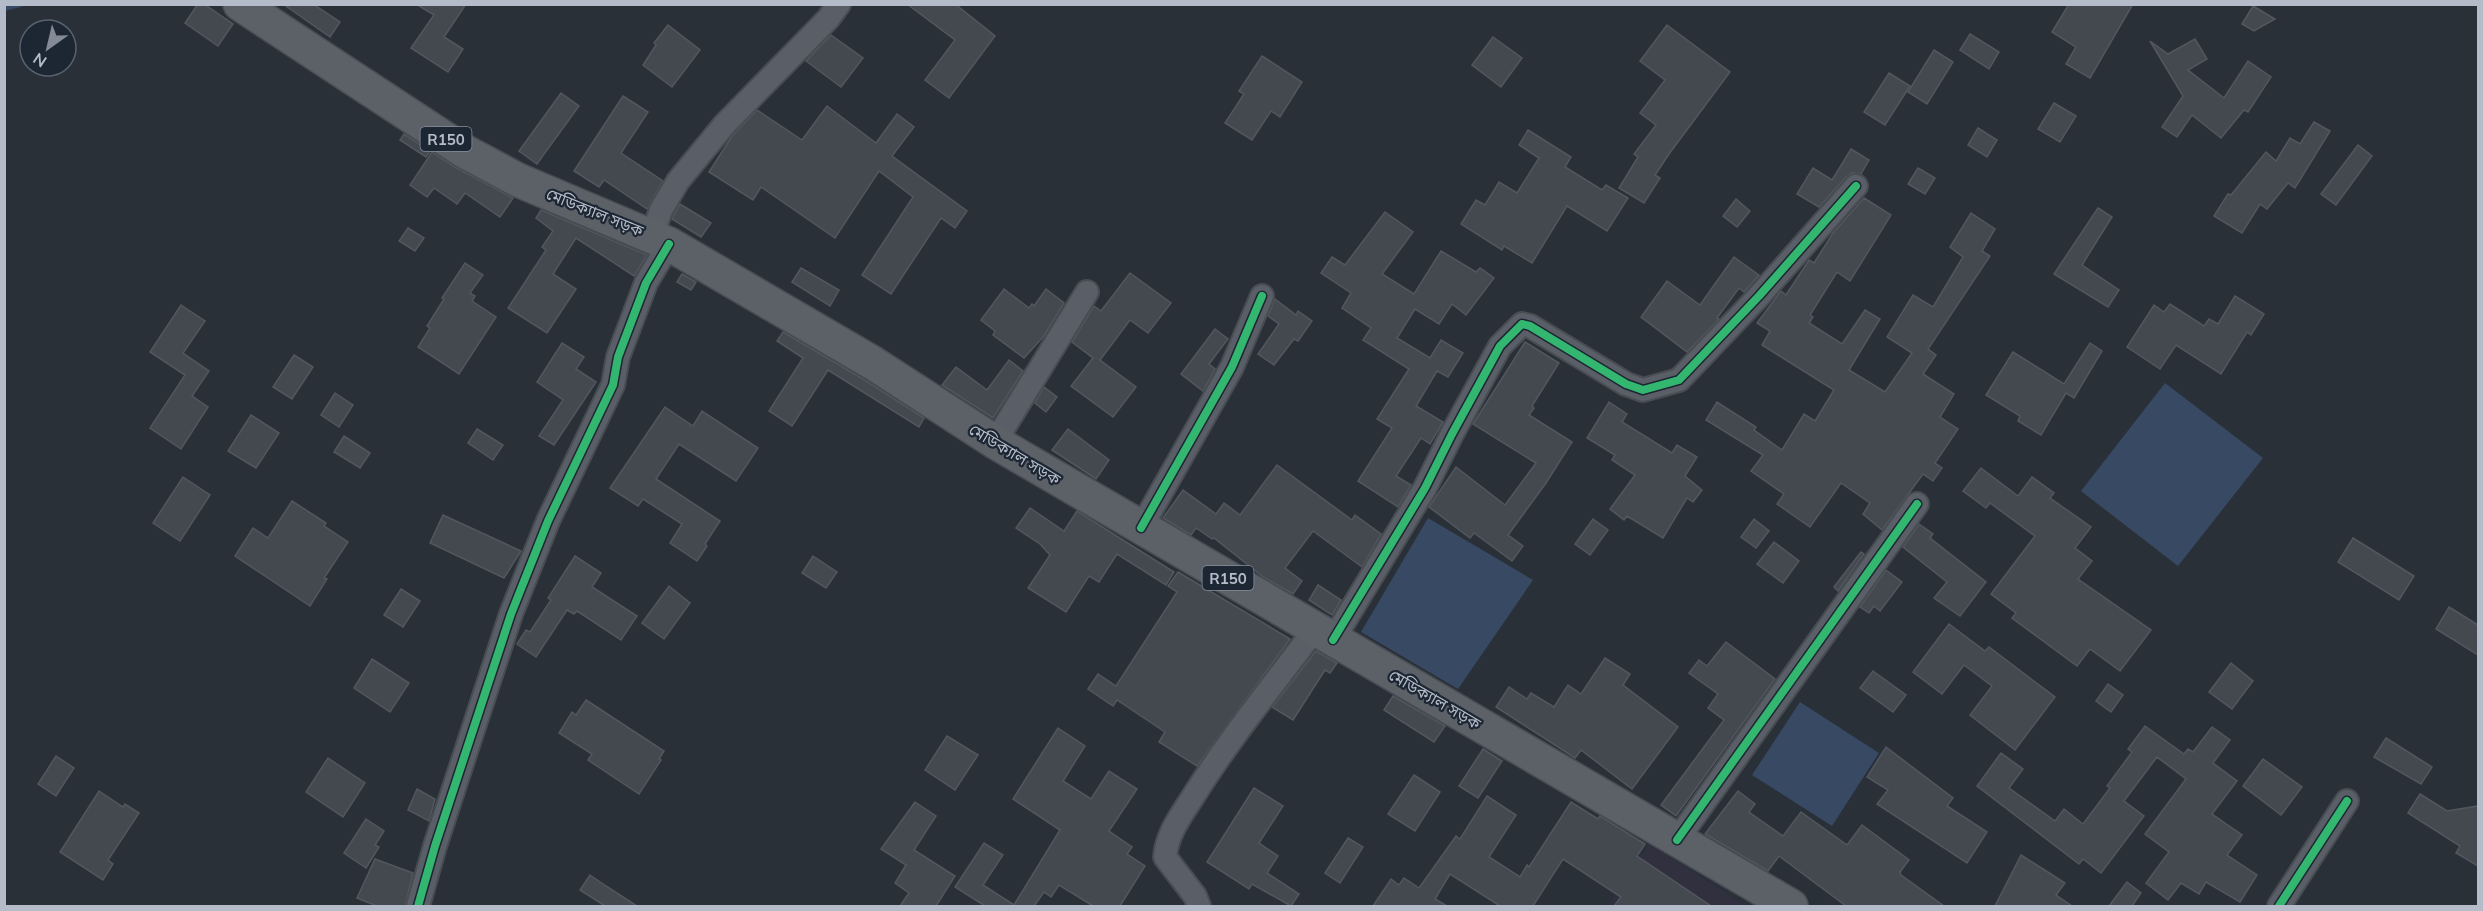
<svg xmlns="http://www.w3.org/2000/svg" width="2483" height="911" viewBox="0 0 2483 911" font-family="Mulish,'Noto Sans Bengali',sans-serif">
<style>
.medical{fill:#31303e}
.water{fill:#384963}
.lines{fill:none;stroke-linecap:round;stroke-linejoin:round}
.stream{stroke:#384963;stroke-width:6}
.building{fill:#444950;stroke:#52575f;stroke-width:1.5}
.minor-casing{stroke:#484c53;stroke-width:26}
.primary-casing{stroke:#484c55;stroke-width:36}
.minor{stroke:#5a5e66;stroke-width:22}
.primary{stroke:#5c6168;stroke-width:33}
.cycleway-casing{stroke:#1d2633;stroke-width:11}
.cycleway{stroke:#33b770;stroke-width:8}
.labels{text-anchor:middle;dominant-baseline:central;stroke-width:4.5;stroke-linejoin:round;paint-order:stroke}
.shield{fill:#1d2633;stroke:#878f9c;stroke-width:1.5}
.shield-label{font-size:15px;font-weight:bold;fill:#b4bcc9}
.street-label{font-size:16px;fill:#b4bcc9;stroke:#1d2633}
</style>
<rect width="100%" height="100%" fill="#2a3038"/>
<path class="medical" d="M1649 844 1747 906H1608Z"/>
<g class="water">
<path d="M2165 383 2263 458 2178 566 2081 491Z"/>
<path d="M1428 518 1533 580 1458 689 1361 632Z"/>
<path d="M1800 702 1879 753 1832 826 1752 775Z"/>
</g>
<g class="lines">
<path class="stream" d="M4 8 20 4"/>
</g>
<g class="building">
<path d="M198 4H204L233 24 218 46 185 23Z"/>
<path d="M283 4H313L340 22 330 37Z"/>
<path d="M416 4H466L444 37 463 49 448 72 411 48 434 15Z"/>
<path d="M907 4H955L995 36 949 98 925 80 955 40Z"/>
<path d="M2069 4H2133L2090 78 2066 64 2076 47 2052 32Z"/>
<path d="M2253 6 2275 19 2254 31 2242 24Z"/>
<path d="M668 25 700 50 672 87 643 65 656 45 654 43Z"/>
<path d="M1667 25 1730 72 1669 154 1655 175 1660 178 1644 203 1619 188 1638 157 1634 154 1656 125 1640 113 1665 80 1640 61Z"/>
<path d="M1970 34 1999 52 1989 69 1960 50Z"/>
<path d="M831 35 863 58 841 87 806 61Z"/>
<path d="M1493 37 1522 58 1501 87 1472 65Z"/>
<path d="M2195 39 2207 59 2188 70 2224 98 2248 61 2271 77 2248 112 2244 110 2221 138 2192 115 2177 137 2162 127 2183 96 2150 41 2168 54Z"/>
<path d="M1934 50 1953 62 1927 104 1908 92Z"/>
<path d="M1262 56 1302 82 1280 117 1271 111 1252 140 1225 123 1244 94 1239 91Z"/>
<path d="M1889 73 1910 86 1885 125 1864 112Z"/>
<path d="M561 93 579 106 537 164 519 151Z"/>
<path d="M623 96 648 112 621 153 663 181 647 209 604 180 599 187 574 171Z"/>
<path d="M2054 103 2076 116 2060 142 2038 129Z"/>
<path d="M827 106 876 143 897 114 914 127 892 156 967 211 955 228 941 218 891 294 862 275 913 197 879 171 835 238 761 187 753 200 709 172 732 136 757 110 802 140Z"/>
<path d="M2314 122 2330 131 2295 188 2288 183 2267 209 2260 204 2242 233 2214 216 2228 194 2231 195 2266 152 2276 161 2290 138 2300 144Z"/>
<path d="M1978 128 1997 140 1987 157 1968 145Z"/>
<path d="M1528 130 1571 157 1565 167 1602 190 1606 185 1628 198 1607 231 1567 206 1532 263 1504 246 1502 250 1461 224 1476 200 1485 205 1499 182 1517 193 1539 158 1519 145Z"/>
<path d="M404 134 430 151 426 157 400 140Z"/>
<path d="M2358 145 2372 156 2336 205 2321 194Z"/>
<path d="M1851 149 1869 160 1861 174 1852 173 1846 177 1819 207 1797 194 1813 168 1832 180Z"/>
<path d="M432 152 455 167 513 198 500 217 465 193 457 204 434 188 427 197 410 185Z"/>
<path d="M1918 168 1935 178 1925 194 1908 184Z"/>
<path d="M1864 198 1891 215 1850 281 1837 272 1810 315 1813 317 1809 323 1842 344 1865 310 1880 319 1849 370 1885 392 1912 353 1887 337 1913 295 1933 307 1963 257 1950 247 1971 213 1995 229 1982 251 1990 256 1928 349 1936 355 1923 374 1954 394 1940 417 1958 429 1935 463 1942 468 1933 481 1923 474 1882 530 1863 514 1870 503 1841 483 1810 527 1777 504 1784 494 1751 471 1763 455 1706 420 1717 402 1756 427 1754 430 1782 450 1804 414 1815 421 1834 390 1762 345 1770 331 1757 323 1781 291 1786 295 1809 260 1814 263 1833 233Z"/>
<path d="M1736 199 1750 211 1737 227 1723 216Z"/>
<path d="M680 204 711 223 701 237 672 219Z"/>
<path d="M2098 208 2112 217 2082 265 2119 290 2108 307 2054 274Z"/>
<path d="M541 210 647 255 634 276 576 238 553 274 576 289 547 333 508 308 546 250 542 247 553 231 536 218Z"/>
<path d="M1385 212 1413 232 1382 274 1414 294 1441 251 1476 272 1480 268 1494 278 1466 315 1452 304 1439 324 1415 309 1397 338 1430 358 1441 340 1463 353 1448 377 1437 371 1416 406 1443 422 1430 444 1421 438 1396 476 1411 485 1398 507 1358 481 1392 428 1377 419 1409 369 1363 340 1371 328 1342 308 1351 293 1321 273 1332 257 1345 265Z"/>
<path d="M408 228 424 238 415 251 399 241Z"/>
<path d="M1734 257 1759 275 1744 292 1739 288 1717 318 1719 319 1687 352 1641 317 1667 281 1700 305Z"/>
<path d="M465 263 483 275 470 293 475 296 472 301 496 317 459 374 418 347 430 328 427 326 444 299 442 298Z"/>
<path d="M801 268 839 290 830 306 792 282Z"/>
<path d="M1130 273 1171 303 1148 333 1130 320 1100 360 1136 387 1113 417 1071 386 1093 358 1072 342 1094 306 1101 311Z"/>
<path d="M682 274 696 282 691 290 677 282Z"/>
<path d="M1004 289 1029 308 1032 304 1034 306 1046 289 1064 303 1044 336 1024 358 993 335 995 331 981 320Z"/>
<path d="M2235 296 2264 314 2251 335 2247 332 2221 374 2176 345 2160 369 2127 347 2154 305 2164 312 2170 304 2204 326 2209 319 2218 324Z"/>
<path d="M1275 299 1296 315 1298 311 1312 321 1298 341 1294 339 1274 365 1258 354 1279 324 1268 316Z"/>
<path d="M181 305 205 321 183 353 209 371 192 396 208 407 181 449 150 428 185 375 150 352Z"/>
<path d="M1215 329 1228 339 1209 364 1215 369 1203 391 1181 374Z"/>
<path d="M783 332 863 379 924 418 919 427 828 370 792 426 769 411 803 358 777 341Z"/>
<path d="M1525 342 1559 363 1532 406 1534 408 1529 415 1572 442 1546 483 1508 535 1523 546 1512 561 1474 533 1470 538 1429 507 1456 467 1505 505 1536 463 1473 424Z"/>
<path d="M562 343 584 357 576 369 596 382 554 445 539 436 563 400 537 382Z"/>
<path d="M2090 343 2102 351 2074 398 2066 393 2041 435 2018 421 2020 416 1986 395 2013 352 2064 384Z"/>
<path d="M294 355 313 367 292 399 273 387Z"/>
<path d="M1009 360 1023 371 993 418 942 385 956 367 987 390Z"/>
<path d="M1044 387 1057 397 1046 412 1035 403Z"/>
<path d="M335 393 353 405 339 427 321 415Z"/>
<path d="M1609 402 1627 414 1622 422 1672 453 1677 445 1697 457 1685 476 1702 490 1693 502 1687 498 1663 538 1627 516 1624 520 1610 509 1635 475 1612 460 1615 455 1587 438Z"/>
<path d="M665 407 693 426 702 411 758 448 736 481 679 444 656 479 720 521 705 544 707 546 697 561 670 543 682 524 643 499 638 506 610 488Z"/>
<path d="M251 415 279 433 256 468 228 451Z"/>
<path d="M477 429 503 445 493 460 468 443Z"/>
<path d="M1068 429 1109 460 1096 479 1052 450Z"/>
<path d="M344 436 370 453 360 468 334 452Z"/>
<path d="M1277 465 1352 520 1355 515 1381 534 1362 567 1313 531 1285 568 1302 581 1293 594 1263 577 1214 538 1212 539 1196 528 1191 535 1163 518 1183 490 1216 514 1224 503 1240 515Z"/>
<path d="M1981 468 2018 496 2032 477 2054 493 2050 498 2091 527 2075 548 2092 561 2078 579 2151 630 2120 671 2090 649 2077 666 2012 618 2016 613 1991 594 2035 536 1990 503 1986 508 1963 491Z"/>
<path d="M183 477 210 495 180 541 153 523Z"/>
<path d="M292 501 326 523 324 526 348 542 324 578 327 579 310 606 235 556 253 528 268 538Z"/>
<path d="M1030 508 1064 531 1077 511 1174 572 1166 585 1117 554 1099 582 1089 576 1066 612 1028 588 1050 555 1040 544 1016 528Z"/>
<path d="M443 515 521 551 504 578 430 543Z"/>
<path d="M1593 519 1608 530 1590 555 1575 544Z"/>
<path d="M1754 519 1769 531 1756 548 1741 537Z"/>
<path d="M1919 524 1933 534 1930 538 1986 582 1960 616 1934 598 1947 582 1903 547Z"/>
<path d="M2353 538 2414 576 2399 600 2338 562Z"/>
<path d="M1774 542 1799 561 1783 583 1757 564Z"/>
<path d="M1861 552 1864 554 1838 591 1834 587Z"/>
<path d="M575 556 601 573 592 587 637 616 621 640 577 611 574 614 567 610 536 657 517 644 526 630 530 632 551 600 548 598Z"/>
<path d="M813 556 837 572 826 588 802 573Z"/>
<path d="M1886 570 1902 582 1880 611 1874 606 1869 613 1860 607Z"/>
<path d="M1178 572 1290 639 1197 766 1159 742 1165 732 1117 700 1113 706 1088 689 1098 674 1116 686 1177 592 1168 586Z"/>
<path d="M1318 585 1341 600 1332 615 1309 600Z"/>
<path d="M669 586 690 603 664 639 642 623Z"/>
<path d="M401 589 420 601 403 627 384 615Z"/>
<path d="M2449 607 2478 625V655L2436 629Z"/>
<path d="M1949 624 1985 651 1989 647 2055 697 2015 750 1970 715 1992 686 1964 665 1942 694 1913 672Z"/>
<path d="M1726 642 1775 679 1676 816 1661 805 1724 720 1708 708 1718 694 1689 673 1699 660 1707 666Z"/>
<path d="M1316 651 1337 663 1330 673 1325 670 1293 720 1272 707Z"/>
<path d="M1605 658 1630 674 1623 685 1678 727 1632 789 1581 750 1575 758 1496 707 1509 687 1527 699 1531 693 1554 707 1568 685 1581 694Z"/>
<path d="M372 659 409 683 390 712 354 688Z"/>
<path d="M2231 663 2253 681 2232 709 2209 692Z"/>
<path d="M1873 671 1906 695 1893 712 1860 688Z"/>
<path d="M2108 684 2123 695 2111 712 2096 701Z"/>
<path d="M1393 696 1445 726 1434 742 1384 710Z"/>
<path d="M586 700 664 751 659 759 661 760 639 794 588 760 592 754 559 733 572 712 576 715Z"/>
<path d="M2145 726 2184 754 2188 749 2193 752 2212 727 2230 740 2213 763 2237 781 2212 814 2242 835 2227 855 2257 875 2240 902 2206 882 2199 894 2181 883 2168 900 2146 883 2169 852 2145 834 2186 779 2157 757 2124 801 2144 816 2101 873 2083 859 2079 864 1977 786 2001 753 2023 769 2009 788 2055 821 2064 809 2083 824 2110 788 2107 786 2132 752 2128 749Z"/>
<path d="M1058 728 1085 746 1063 781 1091 799 1109 771 1137 789 1109 831 1132 847 1127 854 1145 866 1120 906H1093L1059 885 1051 897 1044 892 1034 906H985L955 887 984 843 1003 855 983 885 1014 905 1060 830 1013 799Z"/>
<path d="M947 736 978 755 955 790 925 770Z"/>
<path d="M2386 738 2432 767 2421 784 2374 757Z"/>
<path d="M1886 747 1953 798 1947 806 1987 832 1967 863 1877 804 1888 790 1867 777Z"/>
<path d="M1483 749 1502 761 1478 798 1459 786Z"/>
<path d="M56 756 74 768 56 796 38 784Z"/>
<path d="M328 758 365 783 343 817 306 792Z"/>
<path d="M2263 759 2302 787 2281 815 2243 786Z"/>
<path d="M1414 775 1440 792 1415 831 1388 814Z"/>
<path d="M1254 788 1283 806 1259 843 1278 856 1267 873 1299 894 1291 906 1252 884 1249 889 1207 862Z"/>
<path d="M417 789 435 799 429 821 408 810Z"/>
<path d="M99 791 123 807 125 804 139 813 108 860 113 864 103 880 60 852Z"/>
<path d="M1738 791 1755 804 1749 812 1783 836 1801 812 1847 845 1862 825 1909 860 1900 872 1901 875 1944 906H1846L1779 856 1768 871 1705 834Z"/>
<path d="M2420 794 2447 811 2478 806V866L2456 853 2460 846 2408 813Z"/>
<path d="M1487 796 1516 815 1489 857 1520 877 1527 865 1529 867 1571 802 1598 819 1600 816 1645 844 1637 856 1711 906H1614L1621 897 1563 859 1533 906H1500L1450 874 1435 899 1447 906H1373L1391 879 1399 885 1404 878 1419 888 1456 836 1460 839Z"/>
<path d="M915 802 936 816 914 850 955 876 936 906H900L909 893 895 883 906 865 881 849Z"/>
<path d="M366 819 384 831 375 845 379 847 366 868 344 853Z"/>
<path d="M1348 838 1363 847 1340 883 1325 873Z"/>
<path d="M2021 855 2065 883 2056 895 2072 906H1995Z"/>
<path d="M375 859 413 873 405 906H377L357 898Z"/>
<path d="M590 875 606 886 637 906H605L580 890Z"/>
<path d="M2127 882 2141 893 2132 906H2109Z"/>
</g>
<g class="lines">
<defs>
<g id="minor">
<path d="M652 235 661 210 678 181 725 124 828 19 839 4"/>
<path d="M995 442 1087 292"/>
<path d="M1141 528 1232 367 1262 296"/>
<path d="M1333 640 1425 488 1452 434 1500 346 1522 324 1530 326 1626 384 1643 390 1679 380 1759 296 1856 186"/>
<path d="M1677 840 1917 504"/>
<path d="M418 906 435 846 511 614 548 521 613 385 618 357 646 283 669 244"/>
<path d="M1199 906 1195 896 1165 857C1167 832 1183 813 1196 792 1232 735 1275 683 1315 629"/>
<path d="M2279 906 2347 801"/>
</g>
<path id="primary" d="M240 4 464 151 518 180 669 244 873 363 995 442 1791 906"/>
</defs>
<use href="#minor" class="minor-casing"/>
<use href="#primary" class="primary-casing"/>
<use href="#minor" class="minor"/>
<use href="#primary" class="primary"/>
<defs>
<g id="cycleway">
<path d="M1141 528 1232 367 1262 296"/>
<path d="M1333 640 1425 488 1452 434 1500 346 1522 324 1530 326 1626 384 1643 390 1679 380 1759 296 1856 186"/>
<path d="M1677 840 1917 504"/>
<path d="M418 906 435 846 511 614 548 521 613 385 618 357 646 283 669 244"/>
<path d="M2279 906 2347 801"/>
</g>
</defs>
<use href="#cycleway" class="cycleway-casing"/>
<use href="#cycleway" class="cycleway"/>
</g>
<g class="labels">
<g class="shield">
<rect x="420.5" y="127" width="51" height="24" rx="4.5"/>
<rect x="1202.5" y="566" width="51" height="24" rx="4.5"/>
</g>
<g class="shield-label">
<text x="446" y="139">R150</text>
<text x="1228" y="578">R150</text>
</g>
<g class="street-label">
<text transform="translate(595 212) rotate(22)">মেডিক্যাল সড়ক</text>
<text transform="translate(1015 454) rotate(31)">মেডিক্যাল সড়ক</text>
<text transform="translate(1435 699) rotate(30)">মেডিক্যাল সড়ক</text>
</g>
</g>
<rect width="2483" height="911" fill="none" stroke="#b4bcc9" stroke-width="12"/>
<g transform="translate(48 48) rotate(214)"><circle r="28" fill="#1d2633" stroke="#59626f" stroke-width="1.5"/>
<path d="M0-4.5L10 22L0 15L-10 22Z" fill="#848b96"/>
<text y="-9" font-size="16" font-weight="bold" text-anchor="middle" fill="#b4bcc9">N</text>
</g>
</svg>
